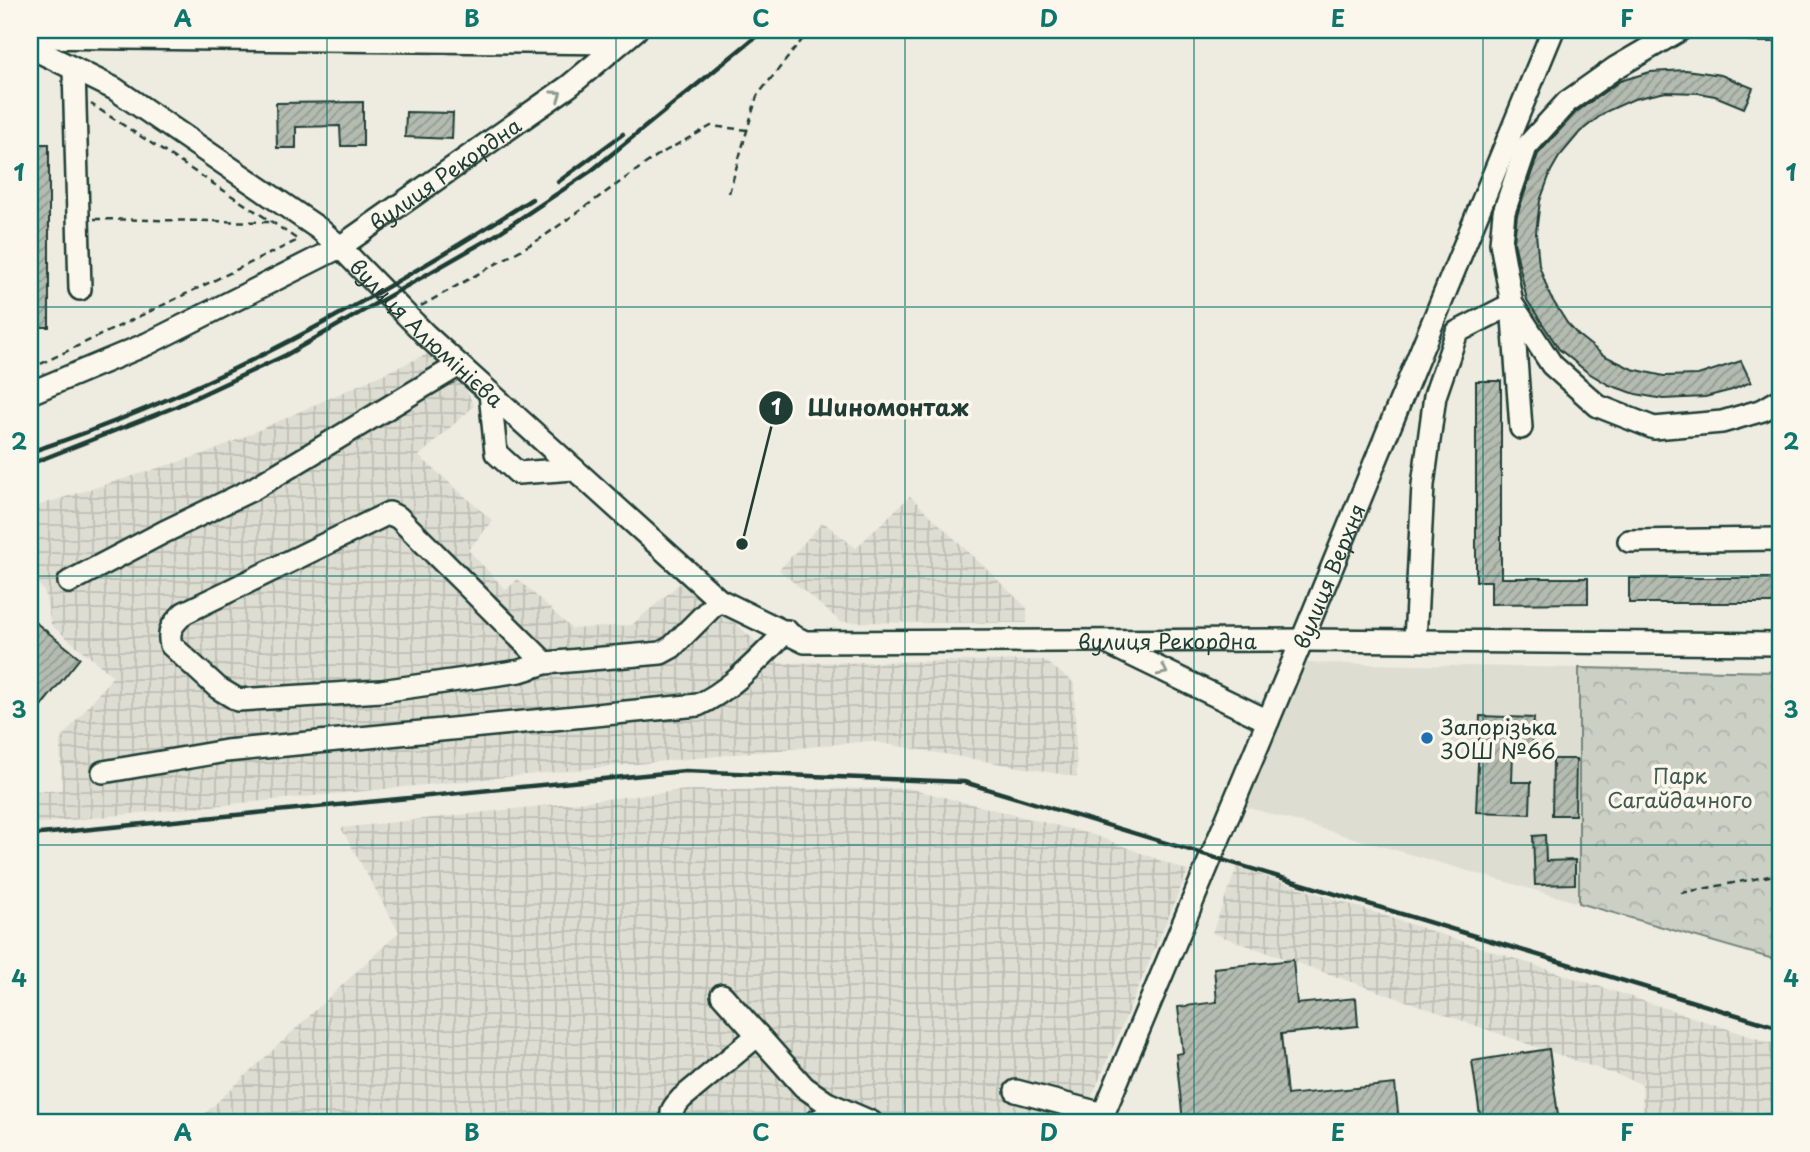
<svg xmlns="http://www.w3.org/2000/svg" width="1810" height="1152" viewBox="0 0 1810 1152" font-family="'Playpen Sans',sans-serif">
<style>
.built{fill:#ddddd2}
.industrial{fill:url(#industrial-grid)}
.park{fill:url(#park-crowns);stroke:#75867c;stroke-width:2}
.building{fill:url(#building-hatch);stroke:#1f3d34;stroke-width:2}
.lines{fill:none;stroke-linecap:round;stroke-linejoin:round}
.minor-casing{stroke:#1f3d34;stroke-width:26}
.path{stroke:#1f3d34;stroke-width:2.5;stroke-dasharray:7 5;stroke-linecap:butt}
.minor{stroke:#fbf7ec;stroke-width:21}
.rail{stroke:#1f3d34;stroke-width:4.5}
.oneway{stroke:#8d9a90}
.grid{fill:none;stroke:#0f766e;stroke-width:2;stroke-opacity:0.55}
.poi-dot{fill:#1f6fb2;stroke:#fbf7ec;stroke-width:2.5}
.labels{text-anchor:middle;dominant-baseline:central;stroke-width:7;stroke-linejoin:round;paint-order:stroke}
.street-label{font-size:21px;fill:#1f3d34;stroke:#fbf7ec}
.poi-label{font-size:21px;fill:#1f3d34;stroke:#fbf7ec;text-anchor:start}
.park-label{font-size:21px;fill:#415a51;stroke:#fbf7ec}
.leader{fill:none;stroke:#1f3d34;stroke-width:2.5}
.callout-dot{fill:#1f3d34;stroke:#fbf7ec;stroke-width:2.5}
.mark-label{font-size:21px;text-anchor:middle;font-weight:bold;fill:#fff}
.callout-label{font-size:23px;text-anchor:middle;font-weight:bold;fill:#1f3d34;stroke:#fbf7ec;stroke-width:7;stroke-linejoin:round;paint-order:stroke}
.neatline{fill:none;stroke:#0f766e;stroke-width:2.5}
.grid-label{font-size:23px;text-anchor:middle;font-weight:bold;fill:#0f766e}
</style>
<defs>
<pattern id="industrial-grid" width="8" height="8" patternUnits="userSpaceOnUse" patternTransform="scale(1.75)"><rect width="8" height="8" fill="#ddddd2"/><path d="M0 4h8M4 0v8" fill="none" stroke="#bdbfb5"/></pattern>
<pattern id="park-crowns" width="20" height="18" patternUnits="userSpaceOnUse" patternTransform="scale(1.75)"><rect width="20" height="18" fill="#cbcfc4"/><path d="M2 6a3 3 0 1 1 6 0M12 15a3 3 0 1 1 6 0" fill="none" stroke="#aeb3a9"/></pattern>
<pattern id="building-hatch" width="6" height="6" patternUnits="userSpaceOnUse" patternTransform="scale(1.75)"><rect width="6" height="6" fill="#b4bbb0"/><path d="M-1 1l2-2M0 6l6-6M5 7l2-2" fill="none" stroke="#929990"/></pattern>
</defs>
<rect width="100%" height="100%" fill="#eeece1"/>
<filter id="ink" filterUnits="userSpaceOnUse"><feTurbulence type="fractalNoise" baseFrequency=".0143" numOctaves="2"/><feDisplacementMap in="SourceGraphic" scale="14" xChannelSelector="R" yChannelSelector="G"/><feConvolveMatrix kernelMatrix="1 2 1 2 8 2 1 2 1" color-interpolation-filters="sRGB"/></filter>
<g filter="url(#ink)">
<path class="built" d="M1307 663 1579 668V903L1246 807Z"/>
<g class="industrial">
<path d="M434 351 457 371 474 406 419 456 493 521 468 550 506 590 518 579 572 629 632 625 686 578 779 663 1044 660 1074 683 1077 777 869 741 30 824V791L62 790 60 740 113 676 51 625 45 593 30 572V508L210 452Z"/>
<path d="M910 496 1027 608V623L841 622 779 570 823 522 856 548Z"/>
<path d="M908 788 1094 835 1188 871 1081 1122H196L399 932 341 828 687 790Z"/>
<path d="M1237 867 1780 1046V1122H1643L1642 1084 1212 933Z"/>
</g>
<path class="park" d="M1579 668 1780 672V961L1579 903Z"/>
<g class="building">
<path d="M1686 70 1721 75 1753 88 1744 108 1715 96 1698 93 1666 92 1634 99 1605 112 1580 132 1559 157 1551 171 1540 201 1536 233 1539 265 1550 296 1567 323 1578 335 1603 355 1632 369 1664 376 1698 375 1741 361 1751 382 1732 390 1705 397 1663 399 1636 394 1609 385 1587 372 1559 349 1527 300 1514 242 1517 215 1538 154 1576 112 1620 81 1650 72Z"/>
<path d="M363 102V146H341L340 126 296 127V148H277L276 103Z"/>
<path d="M406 112 453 113 452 139 405 137Z"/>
<rect x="30" y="144" width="19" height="183"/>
<path d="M1476 381H1501V578H1588V603L1491 604V581H1476Z"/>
<rect x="1629" y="578" width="151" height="25"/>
<path d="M30 618 80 658 42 705 30 695Z"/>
<path d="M1480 716 1534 718 1532 751 1513 750 1512 782H1531L1530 814 1476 812Z"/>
<path d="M1553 759H1576L1575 815H1552Z"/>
<path d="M1545 835 1546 861 1575 860V884L1535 885 1533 836Z"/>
<path d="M1293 960 1297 1004 1356 998 1358 1026 1281 1034 1287 1095 1395 1084 1399 1122H1183L1176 1054 1183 1053 1178 1007 1217 1002 1214 968Z"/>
<path d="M1549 1049 1558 1115 1508 1122H1481L1472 1061Z"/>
</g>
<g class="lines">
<defs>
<g id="minor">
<path d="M1680 30 1615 68 1567 102 1526 147 1504 212 1501 243 1512 304 1552 365 1598 406 1654 428 1722 422 1763 410 1780 400"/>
<path d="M1754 30H1780"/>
<path d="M30 37 620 43"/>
<path id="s1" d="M30 47 115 89 318 228 340 247 426 335 719 600 805 642 1302 640 1780 644"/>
<path d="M74 69 80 289"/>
<path id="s2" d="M30 393 147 344 340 247 569 86 636 30"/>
<path d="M490 393 496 453 518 473 574 469"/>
<path d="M1629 541 1780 539"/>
<path d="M69 582 164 532 253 489 459 365"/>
<path d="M1415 641 1423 485 1435 396 1457 332 1512 304 1521 428"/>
<path d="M1107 643 1268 721"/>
<path d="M545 663 520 671 381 691 238 700 218 688 171 645C167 630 173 624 184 613L389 513 399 518 545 663 661 653 672 647 719 600"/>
<path d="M103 772 226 751 698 705C733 689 759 658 787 631"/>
<path d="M722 995 804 1087 827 1103 871 1122"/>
<path d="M1016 1091 1103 1114"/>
<path d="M675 1122C668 1111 674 1107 682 1098L758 1035"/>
<path d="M815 1122 841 1109"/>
<path id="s3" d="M1100 1122 1302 640 1553 30"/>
</g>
</defs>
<use href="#minor" class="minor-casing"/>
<g class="path">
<path d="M729 193 757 96 810 30"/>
<path d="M94 219 269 222"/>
<path d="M421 306 540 239 658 155 711 126 747 130"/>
<path d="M30 369 298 240 272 222 91 104"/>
<path d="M1681 893 1780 874"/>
</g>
<use href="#minor" class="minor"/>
<g class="rail">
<path d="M558 182 623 134"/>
<path d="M30 452C208 394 375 299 532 199"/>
<path d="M30 464 175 407 286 355 494 236 591 171 764 30"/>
<path d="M30 835 685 771 964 782 1780 1028"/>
</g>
</g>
<defs><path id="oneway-chevron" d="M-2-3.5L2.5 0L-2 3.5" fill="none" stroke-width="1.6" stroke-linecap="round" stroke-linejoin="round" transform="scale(1.75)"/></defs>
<g class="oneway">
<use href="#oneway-chevron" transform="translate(557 95) rotate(-35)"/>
<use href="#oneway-chevron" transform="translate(1163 671) rotate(26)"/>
</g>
</g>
<path class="grid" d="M327 30V1122M616 30V1122M905 30V1122M1194 30V1122M1483 30V1122M30 307H1780M30 576H1780M30 845H1780"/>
<circle class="poi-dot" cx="1427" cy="738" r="7"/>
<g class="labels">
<g class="street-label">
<text stroke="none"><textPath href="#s2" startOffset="471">вулиця Рекордна</textPath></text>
<text stroke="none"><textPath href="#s1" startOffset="492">вулиця Алюмінієва</textPath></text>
<text stroke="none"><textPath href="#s3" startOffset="592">вулиця Верхня</textPath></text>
<text stroke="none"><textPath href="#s1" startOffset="1346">вулиця Рекордна</textPath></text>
</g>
<g class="poi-label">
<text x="1441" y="726">Запорізька<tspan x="1441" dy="24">ЗОШ №66</tspan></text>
</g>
<g class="park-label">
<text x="1680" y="775">Парк<tspan x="1680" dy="24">Сагайдачного</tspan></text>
</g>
</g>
<path class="leader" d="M742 544L776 408"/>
<g class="callout-dot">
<circle cx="742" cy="544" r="7"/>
<circle cx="776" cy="408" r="18"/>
</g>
<g class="mark-label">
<text x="776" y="415">1</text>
</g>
<g class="callout-label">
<text x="888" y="416">Шиномонтаж</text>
</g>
<rect width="1810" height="1152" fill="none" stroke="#fbf7ec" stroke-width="77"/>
<rect x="38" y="38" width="1734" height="1076" class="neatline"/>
<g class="grid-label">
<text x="183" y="27">A</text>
<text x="472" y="27">B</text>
<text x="761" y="27">C</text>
<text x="1049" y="27">D</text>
<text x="1338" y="27">E</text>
<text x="1627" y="27">F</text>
<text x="19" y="181">1</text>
<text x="1791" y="181">1</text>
<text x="19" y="450">2</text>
<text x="1791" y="450">2</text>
<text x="19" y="718">3</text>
<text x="1791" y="718">3</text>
<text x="19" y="987">4</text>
<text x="1791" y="987">4</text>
<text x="183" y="1141">A</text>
<text x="472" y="1141">B</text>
<text x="761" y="1141">C</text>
<text x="1049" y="1141">D</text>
<text x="1338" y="1141">E</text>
<text x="1627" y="1141">F</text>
</g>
</svg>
